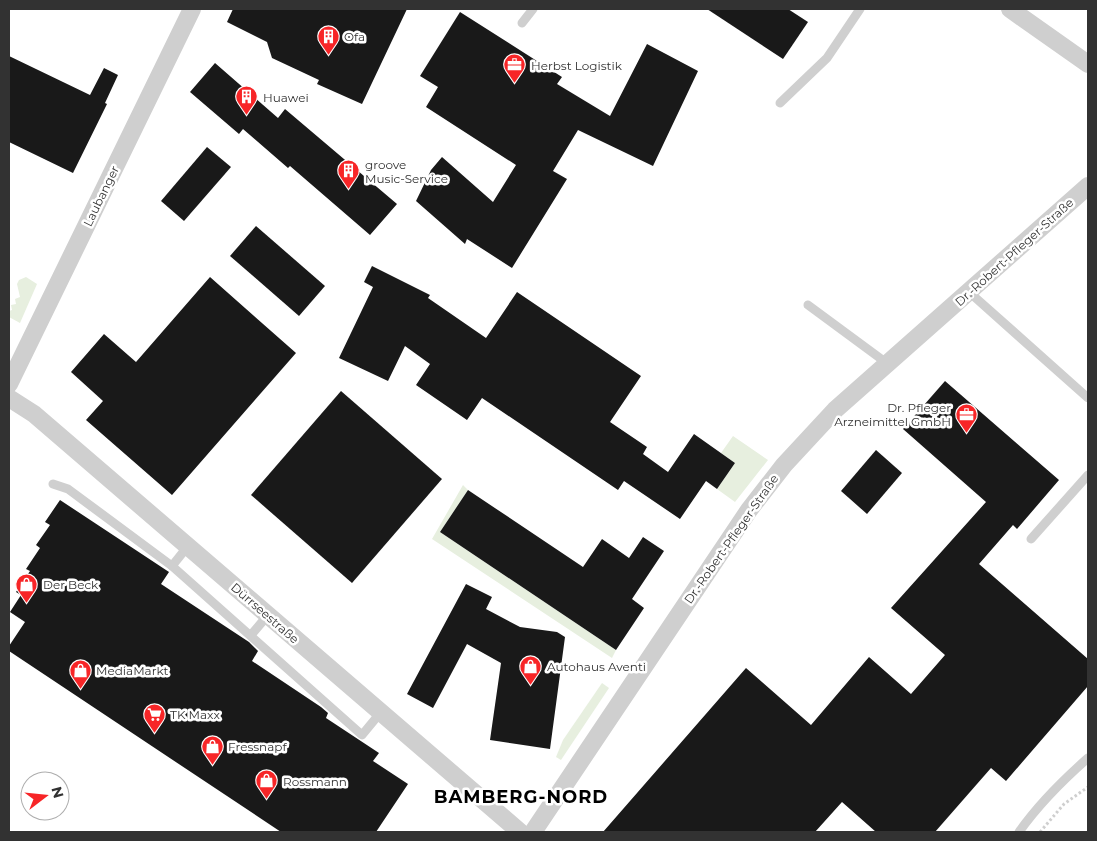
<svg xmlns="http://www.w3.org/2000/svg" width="1097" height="841" viewBox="0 0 1097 841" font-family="Montserrat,sans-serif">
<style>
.green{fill:#e7efdf}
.building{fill:#191919}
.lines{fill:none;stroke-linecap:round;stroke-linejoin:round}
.path{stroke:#cfcfcf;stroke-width:3;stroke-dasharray:2.5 2.5;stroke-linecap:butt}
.service{stroke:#cfcfcf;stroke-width:9}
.minor{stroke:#cfcfcf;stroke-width:18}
.labels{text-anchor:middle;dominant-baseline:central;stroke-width:5;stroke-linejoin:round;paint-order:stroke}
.poi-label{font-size:12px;fill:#323232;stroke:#fff;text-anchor:start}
.street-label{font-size:12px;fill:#323232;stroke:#fff}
.district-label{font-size:18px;font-weight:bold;letter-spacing:1px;fill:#000;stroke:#fff}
</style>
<rect width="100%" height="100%" fill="#fff"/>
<g class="green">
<path d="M26 277 37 284 20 323 9 317V311L12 310 11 305 16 304 15 299 20 297 17 284 19 280Z"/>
<path d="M733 436 768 460 735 502 717 489 735 463 721 453Z"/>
<path d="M463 485 468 490 440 532 616 650 612 658 432 539Z"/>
<path d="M602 683 609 688 561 760 556 757 563 740Z"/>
</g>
<g class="building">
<path d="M233 9H407L362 104 317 84 319 80 272 58 267 42 227 22Z"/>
<path d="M707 9H788L808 22 783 59Z"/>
<path d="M460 12 562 77 557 84 610 116 647 44 698 71 653 166 578 130 553 171 567 179 512 268 467 239 465 244 416 201 431 170 442 157 493 202 516 165 426 107 438 87 420 76Z"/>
<path d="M9 56 90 95 104 68 118 75 105 103 107 104 73 173 9 142Z"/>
<path d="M215 63 278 118 285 109 397 204 370 235 290 166 288 168 243 129 239 134 190 92Z"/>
<path d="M207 147 231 167 184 221 161 201Z"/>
<path d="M256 226 325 286 299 316 230 256Z"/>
<path d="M372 266 430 295 428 298 486 338 517 292 641 376 610 422 647 447 643 454 668 472 694 434 735 463 717 489 706 481 680 519 624 481 618 490 482 398 467 420 416 385 430 364 405 346 388 381 339 358 373 287 364 282Z"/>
<path d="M210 277 296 353 172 495 86 420 103 401 71 372 104 334 136 362Z"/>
<path d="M945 381 1059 480 1017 529 1013 525 979 564 1088 659V686L1006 781 991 768 935 832H876L842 802 815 832H603L746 668 811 725 869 657 911 694 945 655 891 608 986 502 903 429Z"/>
<path d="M341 391 442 479 352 583 251 495Z"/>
<path d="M876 450 902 473 867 514 841 491Z"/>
<path d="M468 490 583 567 602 539 629 558 643 537 664 551 632 599 644 608 616 650 440 532Z"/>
<path d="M60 500 169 572 161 584 249 642 258 651 252 661 321 707 328 713 326 718 379 753 373 761 408 784 376 832H281L9 651V646L25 622 10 612 21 595 16 592 30 571 26 569 40 548 36 545 50 525 45 522Z"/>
<path d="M466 584 492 597 486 609 520 627 557 632 565 637 550 749 490 740 501 663 467 644 433 708 407 694Z"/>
</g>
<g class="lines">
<path class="path" d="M1040 832 1064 804 1088 787"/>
<g class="service">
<path d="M522 23 533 9"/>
<path d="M780 103 827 58 860 9"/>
<path d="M969 292 1088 398"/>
<path d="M808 305 888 364"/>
<path d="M53 484 68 489 172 566 362 735 381 712"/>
<path d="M1031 539 1088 475"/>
<path d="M172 566 188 546"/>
<path d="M251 635 268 615"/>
<path d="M1019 832C1038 805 1063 780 1088 758"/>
</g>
<g class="minor">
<path d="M1010 9 1088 64"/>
<path d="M9 384 192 9"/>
<path d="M9 398 34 414 520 832"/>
<path d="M533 832 749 510 784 465 835 410 1088 186"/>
</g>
</g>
<defs>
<symbol id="building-pin" viewBox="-11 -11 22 30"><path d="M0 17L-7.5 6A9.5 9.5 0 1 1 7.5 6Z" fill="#f72527" stroke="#fff"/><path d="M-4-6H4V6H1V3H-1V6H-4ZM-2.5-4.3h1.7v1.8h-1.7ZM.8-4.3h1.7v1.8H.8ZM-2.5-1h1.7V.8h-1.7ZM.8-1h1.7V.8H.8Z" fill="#fff"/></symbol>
<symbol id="office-pin" viewBox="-11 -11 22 30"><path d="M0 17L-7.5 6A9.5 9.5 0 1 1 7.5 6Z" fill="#f72527" stroke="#fff"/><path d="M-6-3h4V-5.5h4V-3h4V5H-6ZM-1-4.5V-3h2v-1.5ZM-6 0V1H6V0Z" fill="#fff"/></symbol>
<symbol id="shop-pin" viewBox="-11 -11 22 30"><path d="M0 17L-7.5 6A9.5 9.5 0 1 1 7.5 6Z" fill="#f72527" stroke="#fff"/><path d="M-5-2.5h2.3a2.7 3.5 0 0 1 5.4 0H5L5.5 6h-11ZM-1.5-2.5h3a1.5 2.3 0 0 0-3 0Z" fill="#fff"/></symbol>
<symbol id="supermarket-pin" viewBox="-11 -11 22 30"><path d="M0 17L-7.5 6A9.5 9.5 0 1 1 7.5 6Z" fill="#f72527" stroke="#fff"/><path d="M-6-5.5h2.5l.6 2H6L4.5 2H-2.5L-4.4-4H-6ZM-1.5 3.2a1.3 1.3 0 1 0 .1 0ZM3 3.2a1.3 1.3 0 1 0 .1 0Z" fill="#fff"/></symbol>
</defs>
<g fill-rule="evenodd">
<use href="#building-pin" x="316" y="24" width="25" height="34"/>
<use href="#office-pin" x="502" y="52" width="25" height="34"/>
<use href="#building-pin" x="234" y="84" width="25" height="34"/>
<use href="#building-pin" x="336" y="158" width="25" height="34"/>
<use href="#office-pin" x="954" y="402" width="25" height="34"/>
<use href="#shop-pin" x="14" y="572" width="25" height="34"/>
<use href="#shop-pin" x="518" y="654" width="25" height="34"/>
<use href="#shop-pin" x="68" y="658" width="25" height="34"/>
<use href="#supermarket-pin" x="142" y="702" width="25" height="34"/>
<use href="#shop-pin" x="200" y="734" width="25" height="34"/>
<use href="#shop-pin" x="254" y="768" width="25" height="34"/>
</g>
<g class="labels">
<g class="poi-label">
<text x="344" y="36">Ofa</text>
<text x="531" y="65">Herbst Logistik</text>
<text x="263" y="97">Huawei</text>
<text x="365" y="164">groove<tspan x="365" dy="14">Music-Service</tspan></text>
<text x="951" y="407" text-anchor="end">Dr. Pfleger<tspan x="951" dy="14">Arzneimittel GmbH</tspan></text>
<text x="43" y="584">Der Beck</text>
<text x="547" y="666">Autohaus Aventi</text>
<text x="96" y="670">MediaMarkt</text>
<text x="170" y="714">TK Maxx</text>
<text x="228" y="746">Fressnapf</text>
<text x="283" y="781">Rossmann</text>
</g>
<g class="street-label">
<text transform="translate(101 196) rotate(-64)">Laubanger</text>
<text transform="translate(1014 252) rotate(-42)">Dr.-Robert-Pfleger-Straße</text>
<text transform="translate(731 539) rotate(-55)">Dr.-Robert-Pfleger-Straße</text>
<text transform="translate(265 613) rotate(41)">Dürrseestraße</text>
</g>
<g class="district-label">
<text x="521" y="797">BAMBERG-NORD</text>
</g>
</g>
<rect width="1097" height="841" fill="none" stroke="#323232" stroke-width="20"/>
<g transform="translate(45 796) rotate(74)"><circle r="24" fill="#ffffff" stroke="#adadad"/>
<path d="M0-4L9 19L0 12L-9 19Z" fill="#f72527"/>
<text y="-8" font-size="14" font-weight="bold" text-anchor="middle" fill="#323232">N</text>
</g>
</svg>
